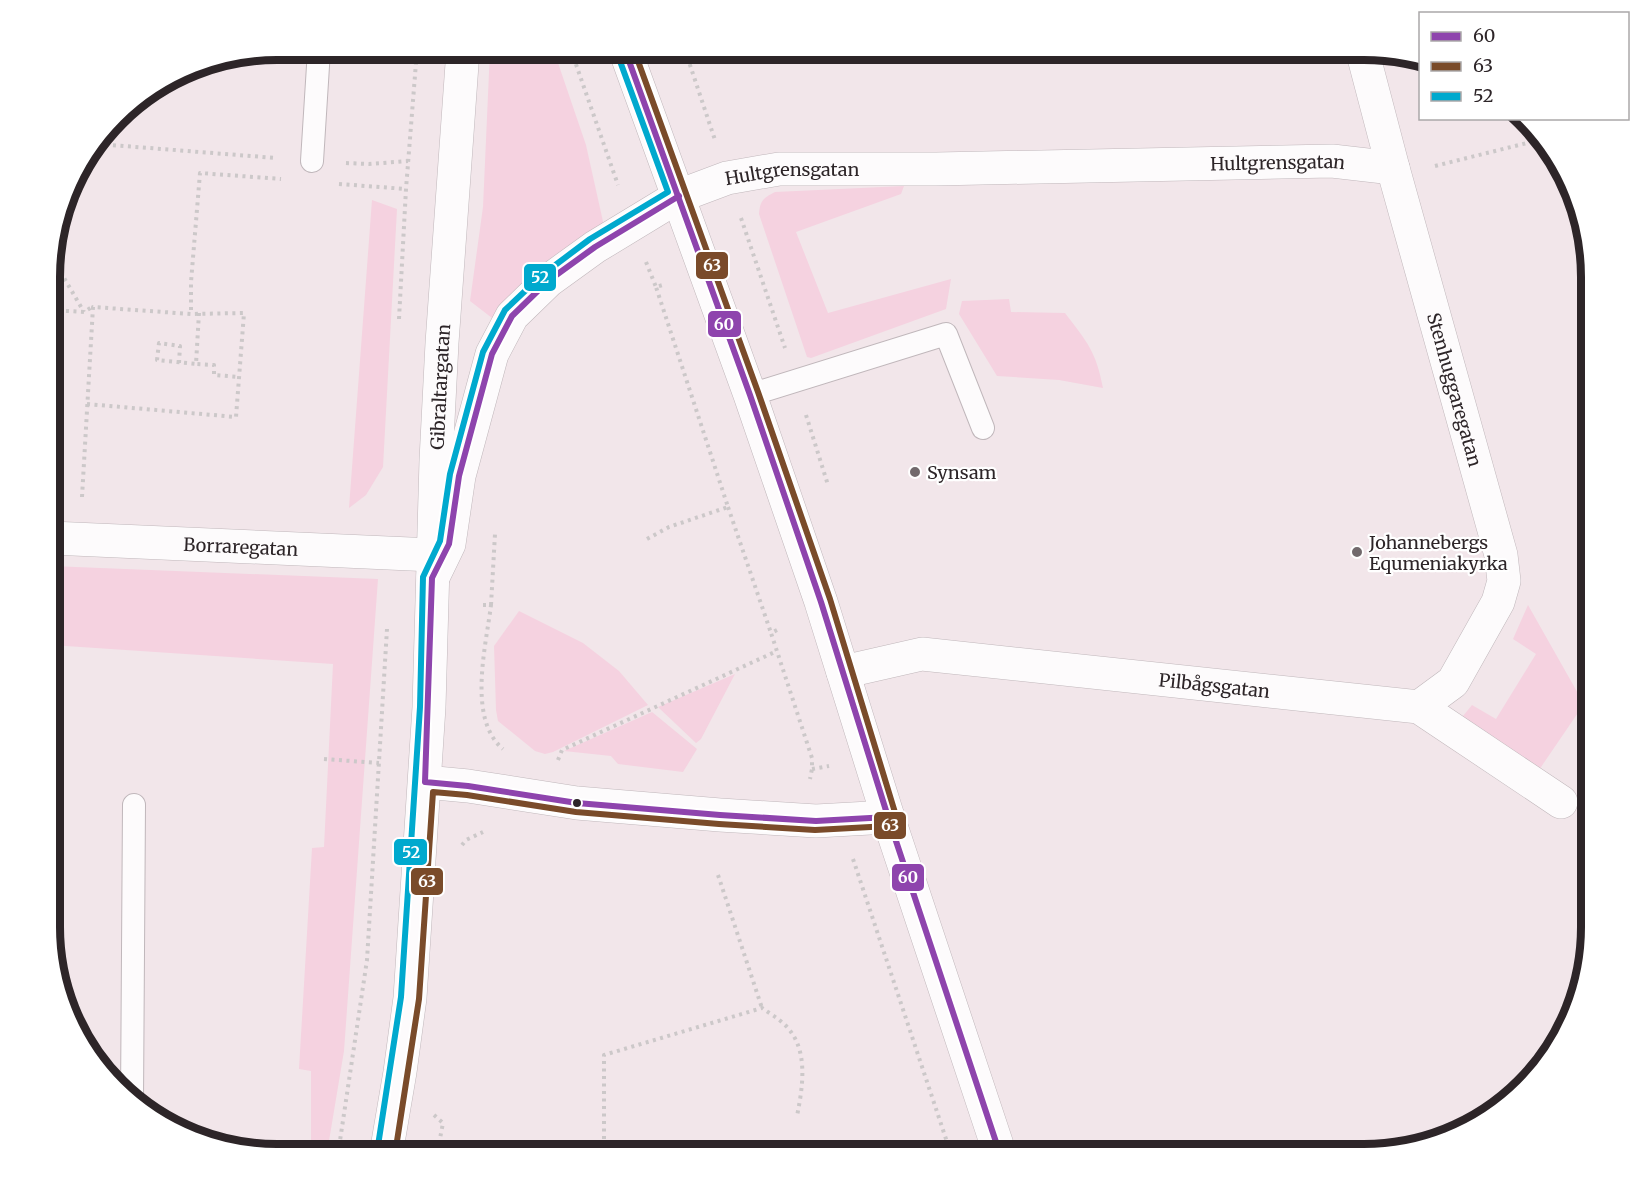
<svg xmlns="http://www.w3.org/2000/svg" width="1641" height="1204" viewBox="0 0 1641 1204" font-family="Merriweather,serif">
<style>
.green{fill:#f5d2e0}
.lines{fill:none;stroke-linecap:round;stroke-linejoin:round}
.lane-casing{stroke:#c0b7bb;stroke-width:24}
.street-casing{stroke:#c0b7bb;stroke-width:34}
.secondary-casing{stroke:#c0b7bb;stroke-width:34}
.path{stroke:#ccc8c9;stroke-width:4;stroke-dasharray:3 4.5;stroke-linecap:butt}
.lane{stroke:#fdfbfc;stroke-width:22}
.street{stroke:#fdfbfc;stroke-width:33}
.secondary{stroke:#fdfbfc;stroke-width:33}
.bus-1-casing{stroke:#fff;stroke-width:10}
.bus-2-casing{stroke:#fff;stroke-width:10}
.bus-3-casing{stroke:#fff;stroke-width:10}
.bus-1{stroke:#8e44ad;stroke-width:6}
.bus-2{stroke:#7a4b2a;stroke-width:6}
.bus-3{stroke:#00a9ce;stroke-width:6}
.poi-dot{fill:#72696c;stroke:#fff;stroke-width:2}
.bus-dot{fill:#2d2528;stroke:#fff;stroke-width:2}
.labels{text-anchor:middle;dominant-baseline:central;stroke-width:4.5;stroke-linejoin:round;paint-order:stroke}
.street-label{font-size:18px;fill:#2d2528;stroke:#fff}
.poi-label{font-size:18px;fill:#2d2528;stroke:#fff;text-anchor:start}
.rim{fill:none;stroke:#2d2528;stroke-width:8}
.line-badge{stroke:#fff;stroke-width:2}
.badge-label{font-size:16px;text-anchor:middle;font-weight:bold;fill:#fff}
</style>
<rect width="100%" height="100%" fill="#f2e6ea"/>
<g class="green">
<path d="M490 50H536L540 62 556 57 586 145 604 226 521 285 492 318 470 301 483 207Z"/>
<path d="M904 186 901 194 796 232 828 313 951 279 946 309 811 358 807 357 759 214C760 201 763 198 775 192Z"/>
<path d="M372 200 397 209 383 467 366 495 349 508Z"/>
<path d="M1009 299 1011 312 1065 313C1087 342 1096 351 1103 388L1059 380 997 376 959 314 962 301Z"/>
<path d="M51 566 378 579 344 1051 328 1147 311 1144V1071L299 1069 312 848 324 847 333 664 51 645Z"/>
<path d="M1528 605 1584 704 1539 770 1464 722 1463 716 1472 705 1496 719 1536 654 1513 639Z"/>
<path d="M519 611 583 643 619 671 648 705 553 752 545 754 535 751 498 721 496 710 494 646Z"/>
<path d="M735 674 701 739 696 743 658 707Z"/>
<path d="M652 712 697 749 683 772 618 764 611 756 564 751Z"/>
</g>
<g class="lines">
<defs>
<g id="lane">
<path d="M312 161 319 50"/>
<path d="M750 395 946 334 983 428"/>
<path d="M132 1100 134 805"/>
</g>
<g id="street">
<path id="s1" d="M1362 50 1393 168 1501 555 1504 581 1498 602 1453 682 1419 707"/>
<path id="s2" d="M51 538 433 555"/>
<path id="s3" d="M433 577 449 544 459 476 492 354 512 316 548 281 595 247 679 196 727 178 779 169H936L1332 161 1393 168"/>
<path id="s4" d="M843 672 922 654 1419 707 1561 802"/>
<path d="M425 782 468 786 577 803 720 815 816 821 888 817"/>
</g>
<g id="secondary">
<path d="M625 50 750 395 821 602 888 817 1000 1154"/>
<path id="s5" d="M386 1154 400 1072 410 998 429 707 436 460 442 343 463 50"/>
</g>
</defs>
<use href="#lane" class="lane-casing"/>
<use href="#street" class="street-casing"/>
<use href="#secondary" class="secondary-casing"/>
<g class="path">
<path d="M571 50 618 185"/>
<path d="M685 50 715 140"/>
<path d="M98 144 276 158"/>
<path d="M346 163 369 164 408 161"/>
<path d="M1435 166 1539 140"/>
<path d="M339 184 406 189"/>
<path d="M741 218 785 348"/>
<path d="M53 259 84 312"/>
<path d="M646 262 656 287 666 284"/>
<path d="M51 310 84 312 92 307"/>
<path d="M199 313 196 364 214 365V375L239 377"/>
<path d="M399 319 406 189 417 50"/>
<path d="M179 363 180 346 159 343 157 360 196 364"/>
<path d="M87 404 236 417 244 313 191 314"/>
<path d="M806 415 828 485"/>
<path d="M82 497 93 307 191 314V282L200 173 281 179"/>
<path d="M728 507 771 633"/>
<path d="M647 539 669 527 728 507 656 287"/>
<path d="M483 605H491C486 646 467 719 503 749"/>
<path d="M491 605 495 534"/>
<path d="M777 630 771 633 812 758V769L810 779"/>
<path d="M324 759 379 763"/>
<path d="M558 760 562 750 777 651"/>
<path d="M812 769 829 766"/>
<path d="M462 845 466 840 483 832"/>
<path d="M853 859 951 1154"/>
<path d="M718 875 762 1008"/>
<path d="M434 1115 443 1123 437 1154"/>
<path d="M338 1154 367 960 387 629"/>
<path d="M604 1154V1055L762 1008C769 1013 778 1018 785 1025 809 1048 803 1086 797 1116"/>
</g>
<use href="#lane" class="lane"/>
<use href="#street" class="street"/>
<use href="#secondary" class="secondary"/>
<defs>
<g id="bus-1">
<path d="M625 50 750 395 821 602 888 817 1000 1154"/>
<path d="M679 196 595 247 548 281 512 316 492 354 459 476 449 544 432 578 425 782 468 786 577 803 720 815 816 821 888 817"/>
</g>
<path id="bus-2" d="M395 1154 419 999 433 792 467 795 576 812 719 824 815 830 889 826 894 824 897 819 830 599 758 392 634 50"/>
<path id="bus-3" d="M377 1152 401 997 420 707 423 577 440 541 450 474 483 352 505 310 542 275 590 239 668 192 617 53"/>
</defs>
<use href="#bus-1" class="bus-1-casing"/>
<use href="#bus-2" class="bus-2-casing"/>
<use href="#bus-3" class="bus-3-casing"/>
<use href="#bus-1" class="bus-1"/>
<use href="#bus-2" class="bus-2"/>
<use href="#bus-3" class="bus-3"/>
</g>
<g class="poi-dot">
<circle cx="915" cy="472" r="6"/>
<circle cx="1357" cy="552" r="6"/>
</g>
<circle class="bus-dot" cx="577" cy="803" r="5"/>
<g class="labels">
<g class="street-label">
<text stroke="none"><textPath href="#s3" startOffset="1084">Hultgrensgatan</textPath></text>
<text stroke="none"><textPath href="#s3" startOffset="598">Hultgrensgatan</textPath></text>
<text stroke="none"><textPath href="#s5" startOffset="770">Gibraltargatan</textPath></text>
<text stroke="none"><textPath href="#s1" startOffset="352">Stenhuggaregatan</textPath></text>
<text stroke="none"><textPath href="#s2" startOffset="190">Borraregatan</textPath></text>
<text stroke="none"><textPath href="#s4" startOffset="375">Pilbågsgatan</textPath></text>
</g>
<g class="poi-label">
<text x="927" y="472">Synsam</text>
<text x="1369" y="542">Johannebergs<tspan x="1369" dy="21">Equmeniakyrka</tspan></text>
</g>
</g>
<path d="M0 0H1641V1204H0ZM277 60H1364A217 217 0 0 1 1581 277V927A217 217 0 0 1 1364 1144H277A217 217 0 0 1 60 927V277A217 217 0 0 1 277 60Z" fill="#fff" fill-rule="evenodd"/>
<path class="rim" d="M277 60H1364A217 217 0 0 1 1581 277V927A217 217 0 0 1 1364 1144H277A217 217 0 0 1 60 927V277A217 217 0 0 1 277 60Z"/>
<g class="line-badge">
<rect x="695" y="251" width="34" height="29" rx="6" fill="#7a4b2a"/>
<rect x="523" y="263" width="34" height="29" rx="6" fill="#00a9ce"/>
<rect x="707" y="310" width="35" height="28" rx="6" fill="#8e44ad"/>
<rect x="873" y="811" width="34" height="29" rx="6" fill="#7a4b2a"/>
<rect x="393" y="838" width="35" height="28" rx="6" fill="#00a9ce"/>
<rect x="891" y="863" width="34" height="29" rx="6" fill="#8e44ad"/>
<rect x="410" y="867" width="34" height="29" rx="6" fill="#7a4b2a"/>
</g>
<g class="badge-label">
<text x="712" y="271">63</text>
<text x="540" y="283">52</text>
<text x="724" y="330">60</text>
<text x="890" y="831">63</text>
<text x="411" y="858">52</text>
<text x="908" y="883">60</text>
<text x="427" y="887">63</text>
</g>
<rect x="1419" y="12" width="210" height="108" fill="#ffffff" stroke="#aba8a9" stroke-width="1.5"/>
<rect x="1431" y="32" width="30" height="9" fill="#8e44ad" stroke="#aba8a9" stroke-width="1.5"/>
<text x="1473" y="42" font-size="18" fill="#2d2528">60</text>
<rect x="1431" y="62" width="30" height="9" fill="#7a4b2a" stroke="#aba8a9" stroke-width="1.5"/>
<text x="1473" y="72" font-size="18" fill="#2d2528">63</text>
<rect x="1431" y="92" width="30" height="9" fill="#00a9ce" stroke="#aba8a9" stroke-width="1.5"/>
<text x="1473" y="102" font-size="18" fill="#2d2528">52</text>
</svg>
